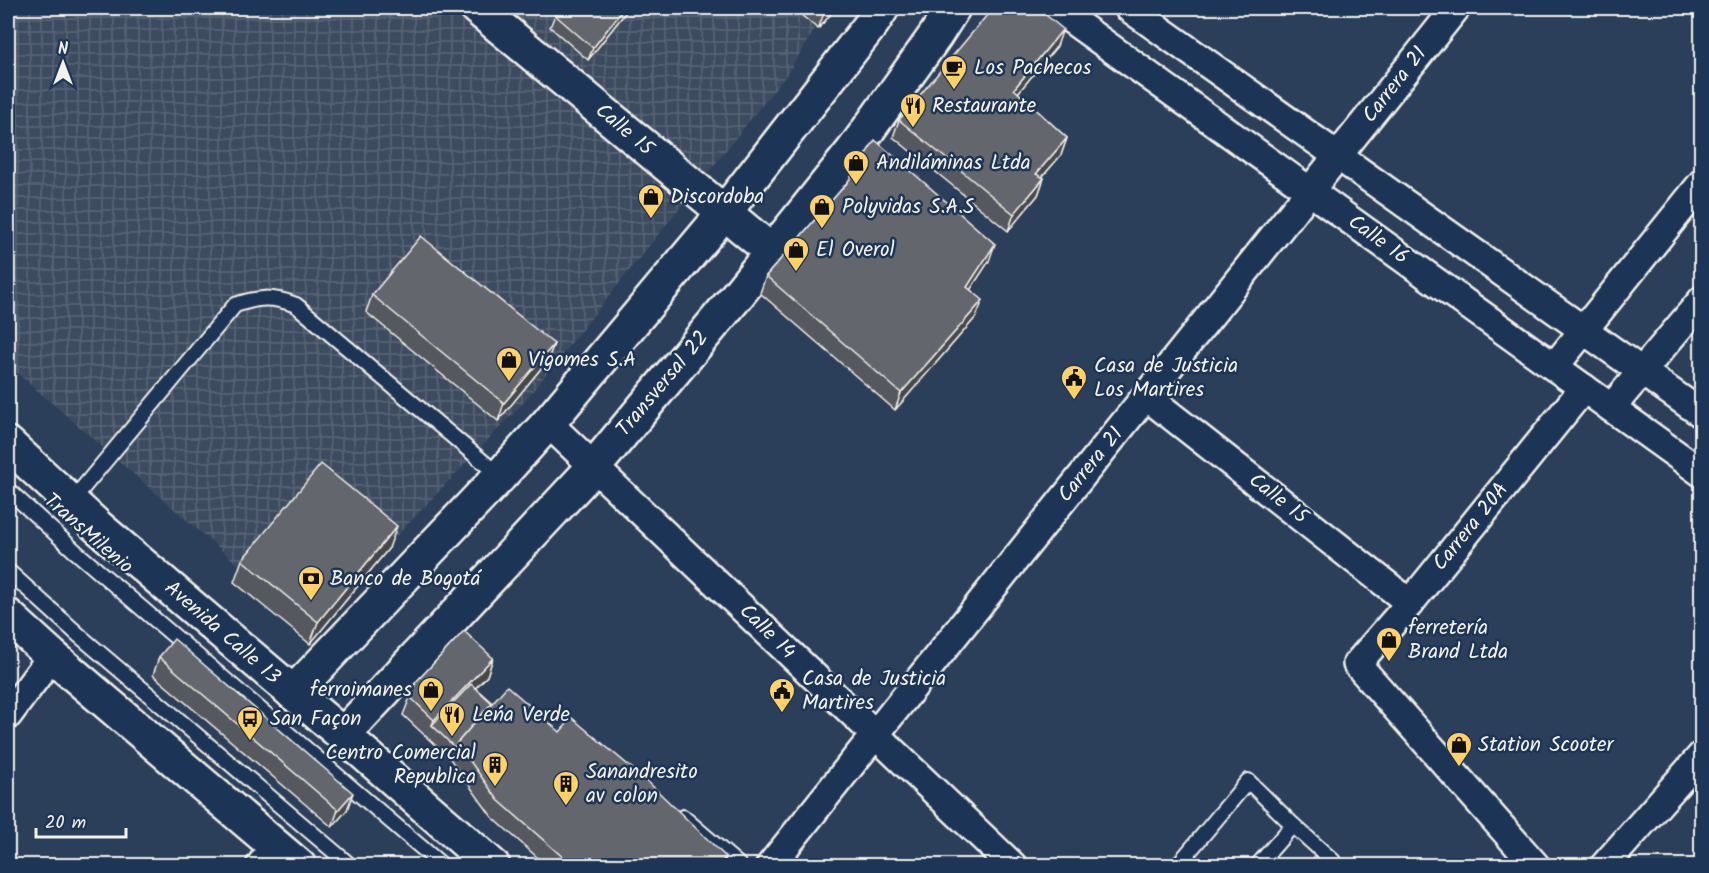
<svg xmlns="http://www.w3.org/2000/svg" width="1709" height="873" viewBox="0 0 1709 873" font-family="Kalam,sans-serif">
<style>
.industrial{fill:url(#industrial-grid)}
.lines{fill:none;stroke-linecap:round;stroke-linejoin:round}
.service-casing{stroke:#f4f1e8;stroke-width:18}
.minor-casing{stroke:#f4f1e8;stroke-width:32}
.tertiary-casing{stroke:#f4f1e8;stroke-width:38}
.primary-casing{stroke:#f4f1e8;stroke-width:38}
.service{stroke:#1d3557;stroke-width:14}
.minor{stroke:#1d3557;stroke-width:27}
.tertiary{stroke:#1d3557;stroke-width:33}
.primary{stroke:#1d3557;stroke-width:33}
.wall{fill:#55585e;stroke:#f4f1e8;stroke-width:1.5}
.shaded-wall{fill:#45474c;stroke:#f4f1e8;stroke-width:1.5}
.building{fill:#63666d;stroke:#f4f1e8;stroke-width:1.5}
.labels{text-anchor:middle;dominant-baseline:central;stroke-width:5;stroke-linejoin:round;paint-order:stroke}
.poi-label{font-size:21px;fill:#f4f1e8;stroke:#1d3557;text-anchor:start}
.street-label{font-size:21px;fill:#f4f1e8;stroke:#1d3557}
</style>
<defs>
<pattern id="industrial-grid" width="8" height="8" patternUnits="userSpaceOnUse" patternTransform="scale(1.5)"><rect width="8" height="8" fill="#3c4b60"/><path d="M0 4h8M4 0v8" fill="none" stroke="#596577"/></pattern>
</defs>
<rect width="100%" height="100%" fill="#2b3f5b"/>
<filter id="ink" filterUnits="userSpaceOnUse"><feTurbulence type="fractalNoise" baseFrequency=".0167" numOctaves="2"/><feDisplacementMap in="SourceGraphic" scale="12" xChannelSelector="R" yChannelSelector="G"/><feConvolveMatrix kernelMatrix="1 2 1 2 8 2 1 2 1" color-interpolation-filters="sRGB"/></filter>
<g filter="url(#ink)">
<path class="industrial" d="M8 8H828L787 74 523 403 310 627 8 365Z"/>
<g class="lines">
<defs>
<g id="service">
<path d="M8 490 76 552 443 866"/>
<path d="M71 502 235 305C259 297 272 296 296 305L500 476"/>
<path d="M8 571 81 637 351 866"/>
<path d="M683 817 740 866"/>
<path d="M1177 866 1248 781 1293 825 1333 861 1330 866"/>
<path d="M1257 866 1293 825"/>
</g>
<g id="minor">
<path d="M1055 8 1702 473"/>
<path d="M1129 8 1702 414"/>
<path d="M1554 367 1702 183"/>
<path d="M1146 396 1410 603"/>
<path d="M1611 408 1702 300"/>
<path d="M548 423 1013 866"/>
<path d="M8 715 52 656"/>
<path d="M260 866 275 845"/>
<path d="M770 866 1456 8"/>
<path d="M1536 866 1357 664 1410 603 1584 388"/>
<path d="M1604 866 1702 755"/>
</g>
<g id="tertiary">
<path d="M477 8 771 251"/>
<path d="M293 693 500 476 548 423 724 213 873 22 882 8"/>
<path d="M343 735 594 467 735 298 853 151 935 36 953 8"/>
</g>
<g id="primary">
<path d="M8 444 98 527 343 735 493 866"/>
<path d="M8 616 52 656 299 866"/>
</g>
</defs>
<use href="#service" class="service-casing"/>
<use href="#minor" class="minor-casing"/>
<use href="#tertiary" class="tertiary-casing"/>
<use href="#primary" class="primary-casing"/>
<use href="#service" class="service"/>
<use href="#minor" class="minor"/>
<use href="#tertiary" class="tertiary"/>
<use href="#primary" class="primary"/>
</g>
<g class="wall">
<path d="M560 8H629L588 60 550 27 555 15Z"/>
<path d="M793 8H836L818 29Z"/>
<path d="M1057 46 1018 93 1067 138 1061 155 1042 177 1044 178 1038 195 1008 231 893 137 899 120Z"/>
<path d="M847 183 989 261 970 290 976 317 895 410 760 293 766 276Z"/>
<path d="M372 295 554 344 547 361 498 421 366 312Z"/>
<path d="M389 548 310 644 234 582 242 560Z"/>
<path d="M159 657 347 810 332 827 153 675Z"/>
<path d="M493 658 487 676 475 688 492 703 560 732 726 857 722 866H547L492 817 451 760 403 715 416 682Z"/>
</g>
<g class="shaded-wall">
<path d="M624 8H629L588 60 593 48Z"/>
<path d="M826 8H836L818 29Z"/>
<path d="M1063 29 1057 46 1007 106 1014 89Z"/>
<path d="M1067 138 1061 155 1030 191 1036 174Z"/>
<path d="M1044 178 1038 195 1008 231 1014 214Z"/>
<path d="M995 244 989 261 961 304 967 287Z"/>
<path d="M983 300 976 317 895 410 901 393Z"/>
<path d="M554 344 547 361 498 421 504 403Z"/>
<path d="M397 526 389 548 310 644 318 622Z"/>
<path d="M493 658 487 676 436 729 432 725 434 720Z"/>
<path d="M353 793 347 810 332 827 338 810Z"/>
<path d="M726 857 722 866H718Z"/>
</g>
<g class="building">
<path d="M560 8H624L593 48 555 15Z"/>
<path d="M993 8H1037L1063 29 1014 89 1067 138 1036 174 1044 178 1014 214 899 120Z"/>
<path d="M875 140 995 244 967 287 983 300 901 393 766 276 847 183Z"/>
<path d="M421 236 554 344 504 403 372 295Z"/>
<path d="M321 464 397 526 318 622 242 560Z"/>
<path d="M464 631 493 658 434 720 410 697 416 682Z"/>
<path d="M174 639 353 793 338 810 159 657Z"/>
<path d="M471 684 492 703 457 743 455 748 432 725Z"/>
<path d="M507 686 560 732 572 718 646 780 726 857 718 866H573L498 800 457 743Z"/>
</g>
</g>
<defs>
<symbol id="cafe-pin" viewBox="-11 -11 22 30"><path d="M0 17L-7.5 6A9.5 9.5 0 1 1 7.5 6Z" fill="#ffd166" stroke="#1d3557"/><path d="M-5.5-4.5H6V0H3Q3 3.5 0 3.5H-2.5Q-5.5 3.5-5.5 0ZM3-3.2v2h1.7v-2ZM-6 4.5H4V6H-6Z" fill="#111"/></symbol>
<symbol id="restaurant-pin" viewBox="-11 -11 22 30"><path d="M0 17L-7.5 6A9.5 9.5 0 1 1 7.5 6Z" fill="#ffd166" stroke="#1d3557"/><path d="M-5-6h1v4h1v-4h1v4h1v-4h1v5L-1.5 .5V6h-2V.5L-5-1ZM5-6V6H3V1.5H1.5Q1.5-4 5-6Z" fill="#111"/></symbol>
<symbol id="shop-pin" viewBox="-11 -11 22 30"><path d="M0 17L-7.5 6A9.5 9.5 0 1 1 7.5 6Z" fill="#ffd166" stroke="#1d3557"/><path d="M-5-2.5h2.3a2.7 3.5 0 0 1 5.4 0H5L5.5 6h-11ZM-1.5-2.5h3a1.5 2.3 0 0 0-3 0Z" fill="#111"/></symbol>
<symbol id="civic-pin" viewBox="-11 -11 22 30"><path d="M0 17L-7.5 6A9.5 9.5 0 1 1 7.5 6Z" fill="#ffd166" stroke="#1d3557"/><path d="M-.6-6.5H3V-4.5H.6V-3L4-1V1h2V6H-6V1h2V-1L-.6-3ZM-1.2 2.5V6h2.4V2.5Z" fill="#111"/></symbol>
<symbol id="bank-pin" viewBox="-11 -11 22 30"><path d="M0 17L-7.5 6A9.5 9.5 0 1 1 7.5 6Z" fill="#ffd166" stroke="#1d3557"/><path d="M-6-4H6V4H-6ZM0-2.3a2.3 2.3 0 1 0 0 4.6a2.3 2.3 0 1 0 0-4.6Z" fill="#111"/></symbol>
<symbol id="bus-pin" viewBox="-11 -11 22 30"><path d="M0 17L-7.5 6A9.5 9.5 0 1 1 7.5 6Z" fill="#ffd166" stroke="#1d3557"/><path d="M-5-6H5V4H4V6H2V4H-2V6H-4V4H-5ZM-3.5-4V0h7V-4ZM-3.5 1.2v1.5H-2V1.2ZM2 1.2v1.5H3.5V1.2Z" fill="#111"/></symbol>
<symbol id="building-pin" viewBox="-11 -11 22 30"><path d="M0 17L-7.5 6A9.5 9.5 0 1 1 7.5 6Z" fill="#ffd166" stroke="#1d3557"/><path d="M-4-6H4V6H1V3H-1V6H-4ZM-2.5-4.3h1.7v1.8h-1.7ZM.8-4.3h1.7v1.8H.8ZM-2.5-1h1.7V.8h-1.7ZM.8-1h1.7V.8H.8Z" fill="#111"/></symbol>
</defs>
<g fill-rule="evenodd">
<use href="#cafe-pin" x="939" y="53" width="30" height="40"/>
<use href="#restaurant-pin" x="898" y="91" width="30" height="40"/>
<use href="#shop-pin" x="841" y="148" width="30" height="40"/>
<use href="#shop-pin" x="636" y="182" width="30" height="40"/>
<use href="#shop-pin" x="807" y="192" width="30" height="40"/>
<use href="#shop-pin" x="781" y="235" width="30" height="40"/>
<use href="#shop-pin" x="494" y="345" width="30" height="40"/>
<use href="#civic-pin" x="1059" y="363" width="30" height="40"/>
<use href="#bank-pin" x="296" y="564" width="30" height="40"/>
<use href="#shop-pin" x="1374" y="625" width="30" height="40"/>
<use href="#shop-pin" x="416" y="675" width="30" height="40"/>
<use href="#civic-pin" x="767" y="676" width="30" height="40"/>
<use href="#restaurant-pin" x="437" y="700" width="30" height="40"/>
<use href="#bus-pin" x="235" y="704" width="30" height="40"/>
<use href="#shop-pin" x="1444" y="730" width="30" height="40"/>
<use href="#building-pin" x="480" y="750" width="30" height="40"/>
<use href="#building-pin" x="551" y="769" width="30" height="40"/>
</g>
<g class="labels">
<g class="poi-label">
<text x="974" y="68">Los Pachecos</text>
<text x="932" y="106">Restaurante</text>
<text x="876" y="163">Andiláminas Ltda</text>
<text x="670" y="197">Discordoba</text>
<text x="842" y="207">Polyvidas S.A.S</text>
<text x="816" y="250">El Overol</text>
<text x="528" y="360">Vigomes S.A</text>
<text x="1094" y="366">Casa de Justicia<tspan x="1094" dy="24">Los Martires</tspan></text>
<text x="330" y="579">Banco de Bogotá</text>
<text x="1408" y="628">ferretería<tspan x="1408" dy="24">Brand Ltda</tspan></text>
<text x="802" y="679">Casa de Justicia<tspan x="802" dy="24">Martires</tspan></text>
<text x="412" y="690" text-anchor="end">ferroimanes</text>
<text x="472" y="715">Leńa Verde</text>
<text x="270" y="719">San Façon</text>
<text x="1478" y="745">Station Scooter</text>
<text x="476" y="753" text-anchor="end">Centro Comercial<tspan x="476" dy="24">Republica</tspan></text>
<text x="586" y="772">Sanandresito<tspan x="586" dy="24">av colon</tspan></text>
</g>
<g class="street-label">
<text transform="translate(1395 85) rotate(-52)">Carrera 21</text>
<text transform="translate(624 130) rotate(40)">Calle 15</text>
<text transform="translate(1378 240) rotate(36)">Calle 16</text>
<text transform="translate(663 384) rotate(-50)">Transversal 22</text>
<text transform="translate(1091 465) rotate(-51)">Carrera 21</text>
<text transform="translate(1278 499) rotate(38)">Calle 15</text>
<text transform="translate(1471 527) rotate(-51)">Carrera 20A</text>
<text transform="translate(88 534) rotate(41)">TransMilenio</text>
<text transform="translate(767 632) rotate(44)">Calle 14</text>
<text transform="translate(222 633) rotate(41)">Avenida Calle 13</text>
</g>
</g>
<rect width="1709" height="873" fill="none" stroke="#1d3557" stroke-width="30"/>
<rect x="15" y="15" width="1679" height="843" fill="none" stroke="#f4f1e8" stroke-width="2" filter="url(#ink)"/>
<g transform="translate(63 63)" stroke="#1d3557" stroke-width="4.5" paint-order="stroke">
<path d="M0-4.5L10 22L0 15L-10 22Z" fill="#f4f1e8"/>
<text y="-9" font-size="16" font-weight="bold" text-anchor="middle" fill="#f4f1e8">N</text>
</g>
<path d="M36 828v9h90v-9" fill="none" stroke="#f4f1e8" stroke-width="3"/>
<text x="45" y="828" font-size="18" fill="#f4f1e8" stroke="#1d3557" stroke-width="4.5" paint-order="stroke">20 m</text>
</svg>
